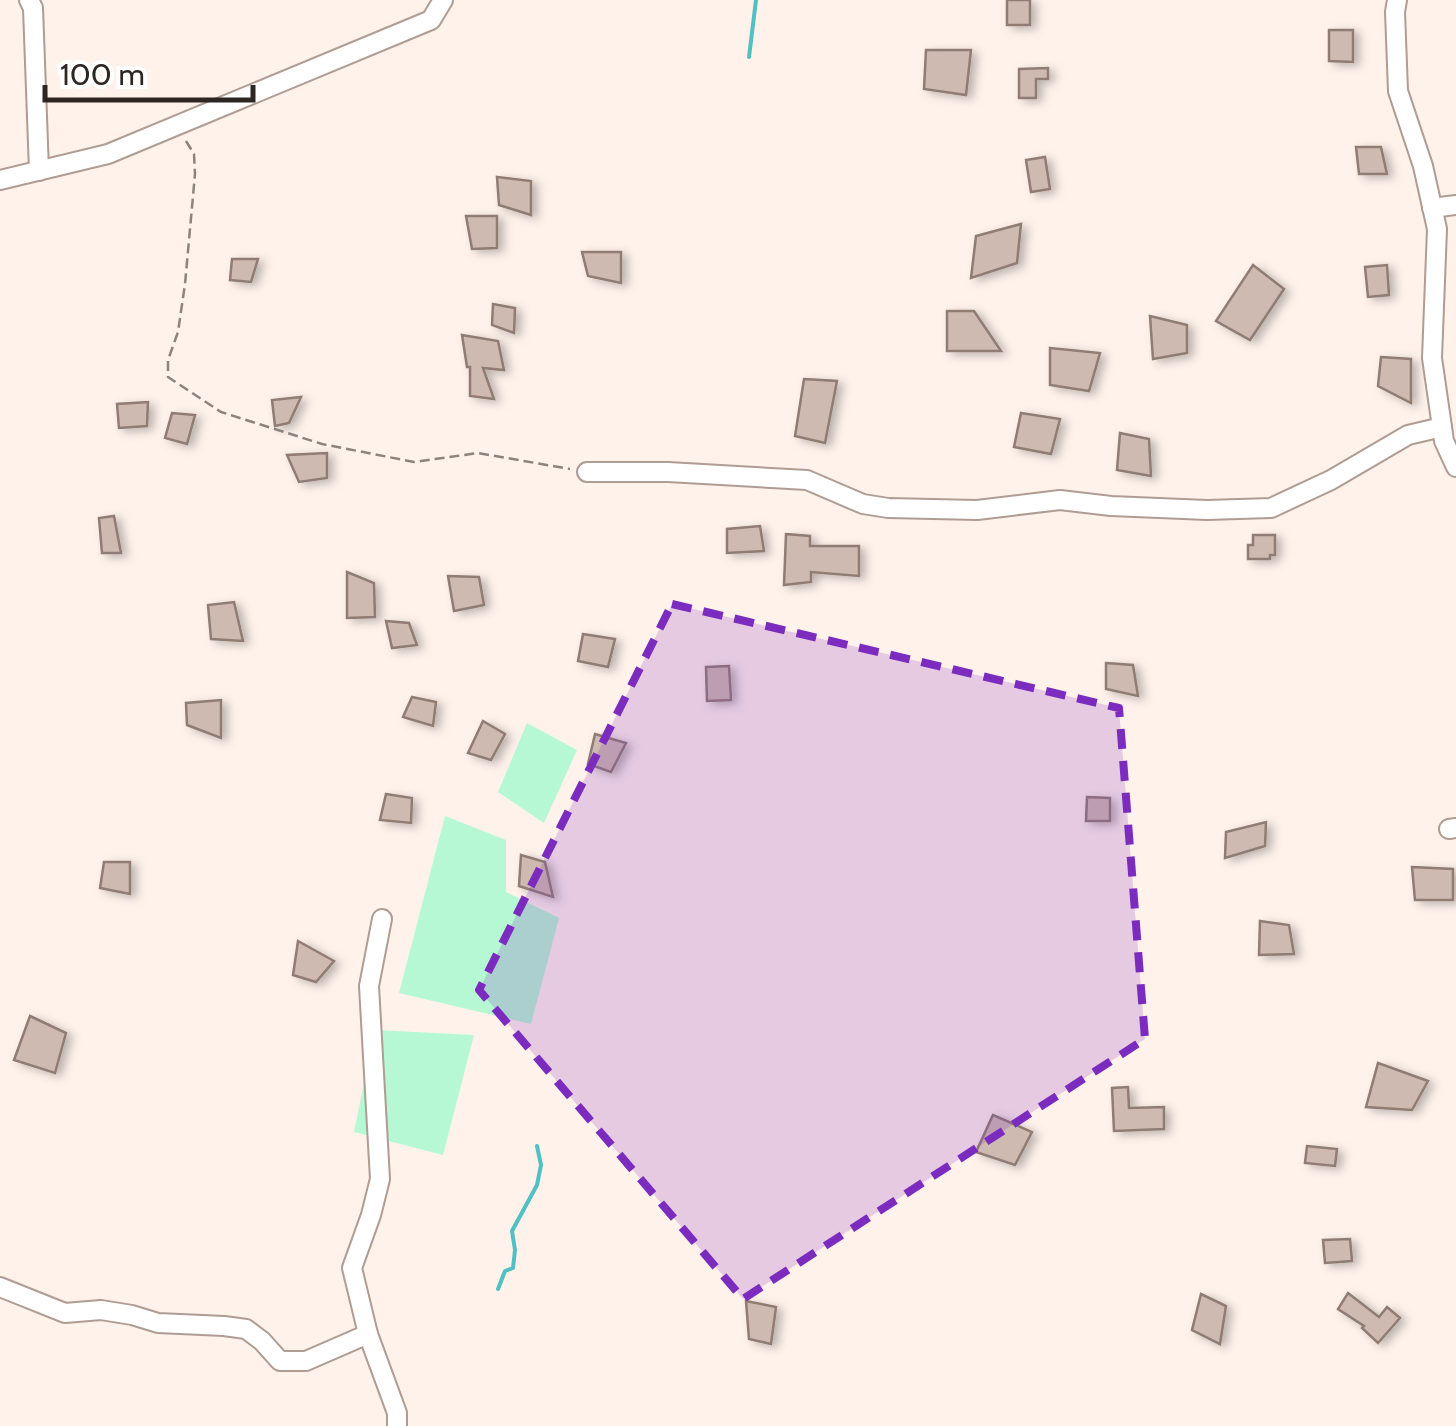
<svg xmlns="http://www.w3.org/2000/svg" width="1456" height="1426" viewBox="0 0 1456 1426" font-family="Cabin,sans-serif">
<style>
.green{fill:#b6f8d3}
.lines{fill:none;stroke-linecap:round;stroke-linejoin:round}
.stream{stroke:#50c0c2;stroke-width:4}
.building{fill:#cebab0;stroke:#8f7c73;stroke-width:2.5;filter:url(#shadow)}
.minor-casing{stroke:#af9c92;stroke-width:22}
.path{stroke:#8c837d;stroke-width:2.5;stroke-dasharray:10 5;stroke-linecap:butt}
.minor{stroke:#fff;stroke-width:18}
.marked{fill:#7b2cbf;fill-opacity:0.2;stroke:#7b2cbf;stroke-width:8;stroke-dasharray:20 12;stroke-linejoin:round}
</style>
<defs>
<filter id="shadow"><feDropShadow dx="5.5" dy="3" stdDeviation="5" flood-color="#0004"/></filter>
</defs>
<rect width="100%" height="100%" fill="#fff2eb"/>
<g class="green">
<path d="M527 723 577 750 544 823 498 792Z"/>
<path d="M445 816 506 840V892L559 918 531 1024 399 993Z"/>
<path d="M375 1030 474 1035 443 1155 354 1132Z"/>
</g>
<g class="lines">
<g class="stream">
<path d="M749 57 756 0"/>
<path d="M498 1289 505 1271 513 1268 515 1250 512 1231 537 1185 541 1165 537 1146"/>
</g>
</g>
<g class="building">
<rect x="1007" y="0" width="23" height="25"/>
<path d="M1329 30H1353V62L1329 61Z"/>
<path d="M926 50H971L966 95 924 89Z"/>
<path d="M1048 68V79H1036V98H1019V69Z"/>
<path d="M1356 147H1381L1387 174H1359Z"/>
<path d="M1045 157 1050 189 1031 192 1026 160Z"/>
<path d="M497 177 531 181V215L499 205Z"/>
<path d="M466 216H497V248L472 249Z"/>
<path d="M1021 224 1017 263 971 278 976 236Z"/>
<path d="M582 252H621V283L588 276Z"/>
<path d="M232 259H258L251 282 230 280Z"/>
<path d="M1253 265 1284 289 1250 340 1216 321Z"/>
<path d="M1387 265 1389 295 1368 297 1365 267Z"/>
<path d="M493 304 515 308 514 333 492 325Z"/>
<path d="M947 311H974L1001 351H947Z"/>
<path d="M1150 316 1187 325V353L1153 359Z"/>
<path d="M462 335 498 341 504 370 483 368 494 399 470 396V367H467Z"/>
<path d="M1050 348 1100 353 1089 391 1050 385Z"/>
<path d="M1381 357 1411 359V403L1378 386Z"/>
<path d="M804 379 837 381 825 443 795 436Z"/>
<path d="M301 397 289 423 275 426 272 400Z"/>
<path d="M148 402 147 426 119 428 117 404Z"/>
<path d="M172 413 195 415 187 444 165 438Z"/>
<path d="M1021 413 1060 419 1051 454 1014 447Z"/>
<path d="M1120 433 1149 439 1151 476 1117 470Z"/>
<path d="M327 453V478L299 482 287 455Z"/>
<path d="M114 516 121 553H102L99 518Z"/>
<path d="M760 526 764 551 727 553V529Z"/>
<path d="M786 534 810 536V546H859V576L811 572V582L784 585Z"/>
<path d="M1253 535H1275V555H1270V559H1248V545H1253Z"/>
<path d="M347 572 374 583 375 617 347 618Z"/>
<path d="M448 576 479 577 484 605 454 611Z"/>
<path d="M234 602 243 641 211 639 208 605Z"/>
<path d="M386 621 409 623 417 645 392 648Z"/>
<path d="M583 634 615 639 608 667 578 661Z"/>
<path d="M1106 663 1133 665 1138 696 1106 689Z"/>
<path d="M729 666 731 700 707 701 706 667Z"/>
<path d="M412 697 436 702 433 726 403 717Z"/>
<path d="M221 700V738L187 725 186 703Z"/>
<path d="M483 721 505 734 491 760 468 753Z"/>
<path d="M595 734 626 743 611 772 588 764Z"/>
<path d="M386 794 412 798 411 823 380 820Z"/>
<path d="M1087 797 1110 798V821H1086Z"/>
<path d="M1266 822 1265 846 1225 858 1226 832Z"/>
<path d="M521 855 545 862 553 897 519 886Z"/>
<path d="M104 862H130V894L100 888Z"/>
<path d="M1412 867 1453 869V900H1415Z"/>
<path d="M1260 921 1289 925 1294 954 1259 955Z"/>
<path d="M298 941 334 961 316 982 293 975Z"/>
<path d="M30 1016 66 1033 55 1073 14 1060Z"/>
<path d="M1378 1063 1428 1081 1412 1110 1366 1107Z"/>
<path d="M1128 1087 1129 1108 1164 1107V1129L1114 1131 1112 1088Z"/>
<path d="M993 1115 1032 1132 1015 1165 976 1152Z"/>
<path d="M1307 1146 1337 1149 1335 1166 1305 1163Z"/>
<path d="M1350 1239 1352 1261 1325 1263 1323 1240Z"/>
<path d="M1348 1293 1379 1317 1387 1307 1400 1318 1378 1343 1362 1328 1364 1326 1338 1309Z"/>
<path d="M1201 1294 1226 1306 1220 1344 1192 1330Z"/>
<path d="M746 1301 776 1307 771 1344 749 1339Z"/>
</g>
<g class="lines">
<defs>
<g id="minor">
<path d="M29 0 33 8 39 171"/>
<path d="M1397 0 1395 12 1398 91 1423 166 1437 229 1432 358 1444 441 1456 467"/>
<path d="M0 180 108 154 431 20 443 0"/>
<path d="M1432 208 1456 205"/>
<path d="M587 472H668L807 480 863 504 888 508 977 510 1060 500 1111 506 1207 510 1271 508 1331 480 1408 435 1442 427"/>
<path d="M1449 829 1456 828"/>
<path d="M0 1287 65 1313 101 1310 132 1315 158 1323 224 1326 246 1329 262 1341 280 1361H306L368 1334 397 1413V1426"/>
<path d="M368 1334 352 1268 371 1215 380 1179 369 986 382 919"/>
</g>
</defs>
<use href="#minor" class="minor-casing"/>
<path class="path" d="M186 141 194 154 195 174 185 284 178 332 168 360V377L221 412 322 444 414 462 478 453 570 469"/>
<use href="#minor" class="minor"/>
</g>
<path class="marked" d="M672 604 1119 708 1145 1039 743 1299 479 990Z"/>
<path d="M45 85v15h208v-15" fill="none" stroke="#2d2622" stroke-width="5"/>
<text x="60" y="85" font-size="30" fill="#2d2622" stroke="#ffffff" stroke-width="8" paint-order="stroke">100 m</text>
</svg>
